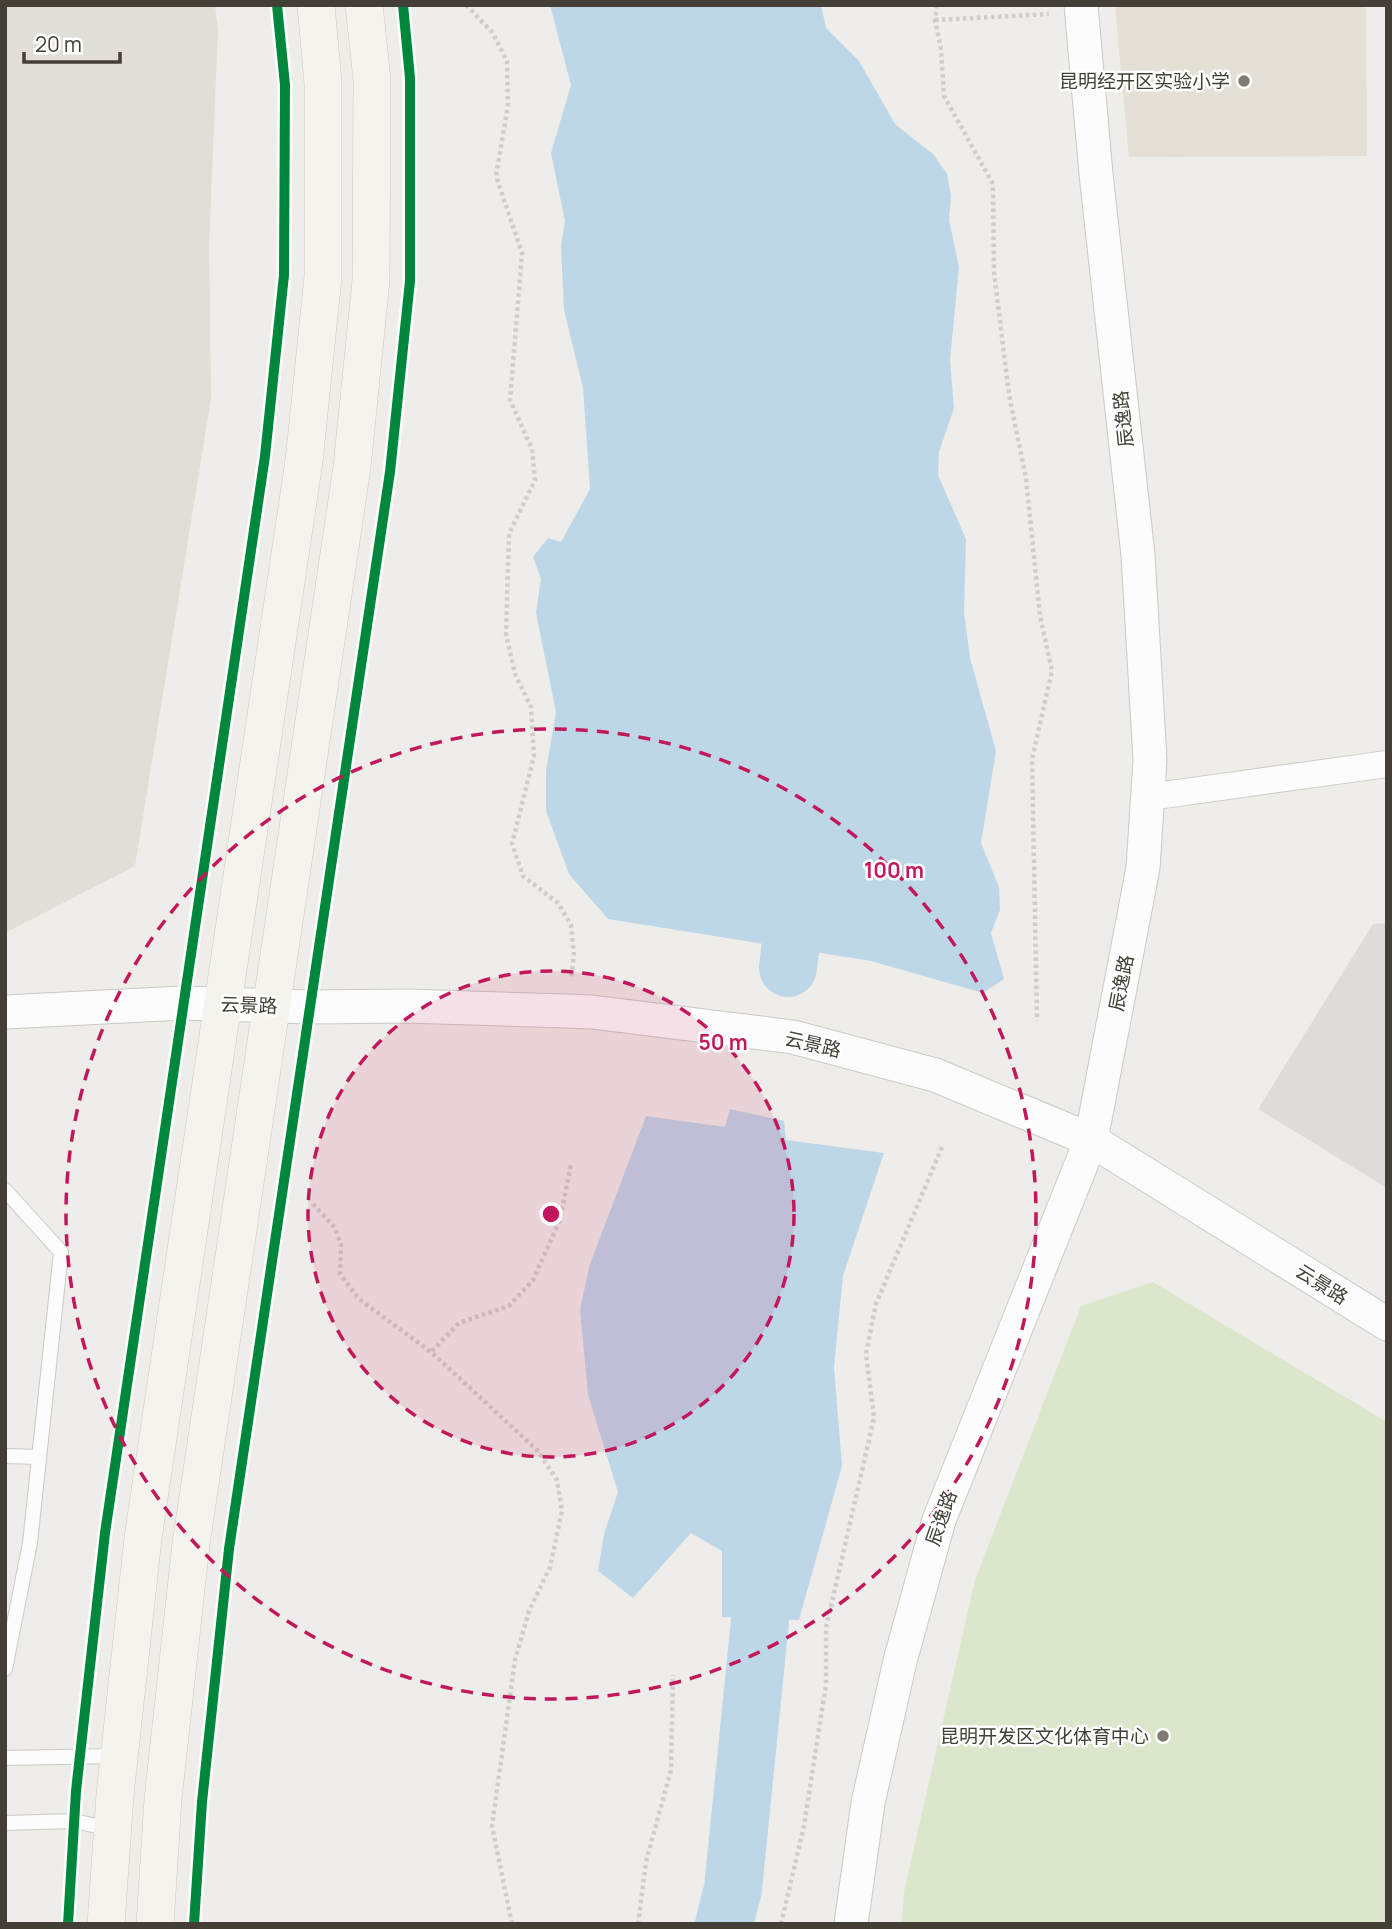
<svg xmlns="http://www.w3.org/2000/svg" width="1392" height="1929" viewBox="0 0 1392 1929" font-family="Manrope,'Noto Sans SC',sans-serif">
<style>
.residential{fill:#e1ded7}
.education{fill:#e4e0d5}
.green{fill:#dce6cc}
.parking{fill:#dddcd9}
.water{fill:#bed7e8}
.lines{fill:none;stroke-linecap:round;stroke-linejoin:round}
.river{stroke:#bed7e8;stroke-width:58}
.service-casing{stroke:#cac9c5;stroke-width:16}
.minor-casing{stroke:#cac9c5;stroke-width:28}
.tertiary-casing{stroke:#cac9c5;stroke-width:35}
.secondary-casing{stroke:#ccc9c1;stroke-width:38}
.path{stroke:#cfcdcb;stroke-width:4.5;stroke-dasharray:3.5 3.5;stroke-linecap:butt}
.service{stroke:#fcfcfc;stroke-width:14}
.minor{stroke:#fcfcfc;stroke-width:26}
.tertiary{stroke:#fcfcfc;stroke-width:33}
.secondary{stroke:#f5f3ee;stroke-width:37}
.cycleway-casing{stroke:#fff;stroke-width:15}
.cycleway{stroke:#00873e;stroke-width:10}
.ring{fill:none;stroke:#c2185b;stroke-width:3.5;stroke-dasharray:12 9}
.poi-dot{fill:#7f7b75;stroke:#fff;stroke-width:2.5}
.labels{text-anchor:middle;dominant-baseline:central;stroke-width:5;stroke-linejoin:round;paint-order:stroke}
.poi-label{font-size:19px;fill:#433e36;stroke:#fff;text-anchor:end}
.street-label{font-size:19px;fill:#433e36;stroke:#fff}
.centre{fill:#c2185b;stroke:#fff;stroke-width:3.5}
.ring-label{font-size:21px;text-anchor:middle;font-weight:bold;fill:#c2185b;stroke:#fff;stroke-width:5;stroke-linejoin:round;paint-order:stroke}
</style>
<rect width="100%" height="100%" fill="#eeede9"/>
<path class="residential" d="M5 5H215L218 31 209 246 211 399 135 866 5 933Z"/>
<path class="education" d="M1115 5H1366L1367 156 1129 157Z"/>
<path class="green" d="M1153 1282 1387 1422V1924H902L904 1892 975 1580 1081 1306Z"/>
<path class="parking" d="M1387 923V1188L1258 1109 1373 924Z"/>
<g class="water">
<path d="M550 5H821L826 28 859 61 895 124 934 155 947 174 951 196 949 220 959 267 950 360 954 408 939 452 938 475 966 539 964 612 970 658 996 751 981 843 999 887 1000 910 991 933 1004 979 983 993 871 961 608 919 569 874 546 811V771L556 712 536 613 541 579 533 557 548 538 561 542 590 489 583 388 564 310 561 245 565 221 551 153 571 85Z"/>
<path d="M730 1109 784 1121 786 1140 884 1153 843 1276 834 1367 842 1466 799 1620 722 1617V1551L691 1533 633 1598 598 1571 604 1534 618 1492 588 1395 580 1309 590 1264 646 1116 725 1127Z"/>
</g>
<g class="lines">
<g class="river">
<path d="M788 968 796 899 795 869"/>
<path d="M724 1924 733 1889 768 1541"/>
</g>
<defs>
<g id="service">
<path d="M5 1190 61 1252 30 1543 5 1669"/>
<path d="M5 1456 39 1457"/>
<path d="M5 1758 118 1756"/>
<path d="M5 1823 74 1821 111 1829"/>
</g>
<path id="minor" d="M1149 797 1387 764"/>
<g id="tertiary">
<path d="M5 1012 183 1003 310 1007 407 1006 567 1011 592 1012 793 1037 935 1075 1091 1140 1387 1324"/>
<path d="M851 1924 868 1803 900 1661 939 1520 1091 1140 1143 868 1150 760 1138 555 1096 174 1081 5"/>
</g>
<g id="secondary">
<path d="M106 1924 115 1795 143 1538 304 461 323 277V83L316 5"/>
<path d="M155 1924 163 1799 191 1544 352 467 371 280 372 80 364 5"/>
</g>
</defs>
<use href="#service" class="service-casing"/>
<use href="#minor" class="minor-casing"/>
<use href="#tertiary" class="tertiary-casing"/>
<use href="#secondary" class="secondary-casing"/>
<g class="path">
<path d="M466 5 492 32 507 61 508 105 496 176 522 253 510 400 532 449 535 480 509 534 506 634 515 674 531 707 534 756 512 844 523 876 558 903 571 925 574 955 571 980"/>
<path d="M937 5 935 20 941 49 944 96 993 184 994 272 1009 395 1026 478 1040 616 1052 671 1032 759 1037 1021"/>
<path d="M935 20 1049 14"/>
<path d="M313 1204 335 1228 341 1245 340 1274 359 1299 431 1352 537 1450 557 1480 562 1511 550 1567 529 1611 515 1660 492 1826 512 1924"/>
<path d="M432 1351 459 1323 509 1306 533 1280 560 1220 571 1164"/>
<path d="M638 1924 646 1862 671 1770 673 1675"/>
<path d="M781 1924 804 1826 826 1684V1628L874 1418 866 1353 876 1304 942 1147"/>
</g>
<use href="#service" class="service"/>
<use href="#minor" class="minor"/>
<use href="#tertiary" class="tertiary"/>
<use href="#secondary" class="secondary"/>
<defs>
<g id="cycleway">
<path d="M68 1924 76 1791 105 1533 265 456 284 275 285 85 277 5"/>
<path d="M194 1924 202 1802 229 1549 390 472 410 281V78L403 5"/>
</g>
</defs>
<use href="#cycleway" class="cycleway-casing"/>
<use href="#cycleway" class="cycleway"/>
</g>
<circle cx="551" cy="1214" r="243" fill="#c2185b" fill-opacity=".12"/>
<g class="ring">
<circle cx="551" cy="1214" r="243"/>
<circle cx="551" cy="1214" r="485"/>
</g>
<g class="poi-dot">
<circle cx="1244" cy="81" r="7"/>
<circle cx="1163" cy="1736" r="7"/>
</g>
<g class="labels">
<g class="poi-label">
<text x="1230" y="81">昆明经开区实验小学</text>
<text x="1149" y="1736">昆明开发区文化体育中心</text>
</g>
<g class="street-label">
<text transform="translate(1123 419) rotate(-96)">辰逸路</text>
<text transform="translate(1121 983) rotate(-79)">辰逸路</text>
<text transform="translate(249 1005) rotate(2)">云景路</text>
<text transform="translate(813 1044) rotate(13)">云景路</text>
<text transform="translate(1322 1284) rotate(32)">云景路</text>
<text transform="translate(941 1518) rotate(-71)">辰逸路</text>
</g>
</g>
<circle cx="551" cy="1214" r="10" class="centre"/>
<g class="ring-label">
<text x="894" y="878">100 m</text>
<text x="723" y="1050">50 m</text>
</g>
<rect width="1392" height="1929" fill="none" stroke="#433e36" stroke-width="14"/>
<path d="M24 52v10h96v-10" fill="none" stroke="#433e36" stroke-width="3.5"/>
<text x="35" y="52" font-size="21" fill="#433e36" stroke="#ffffff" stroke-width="5" paint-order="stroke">20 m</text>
</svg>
